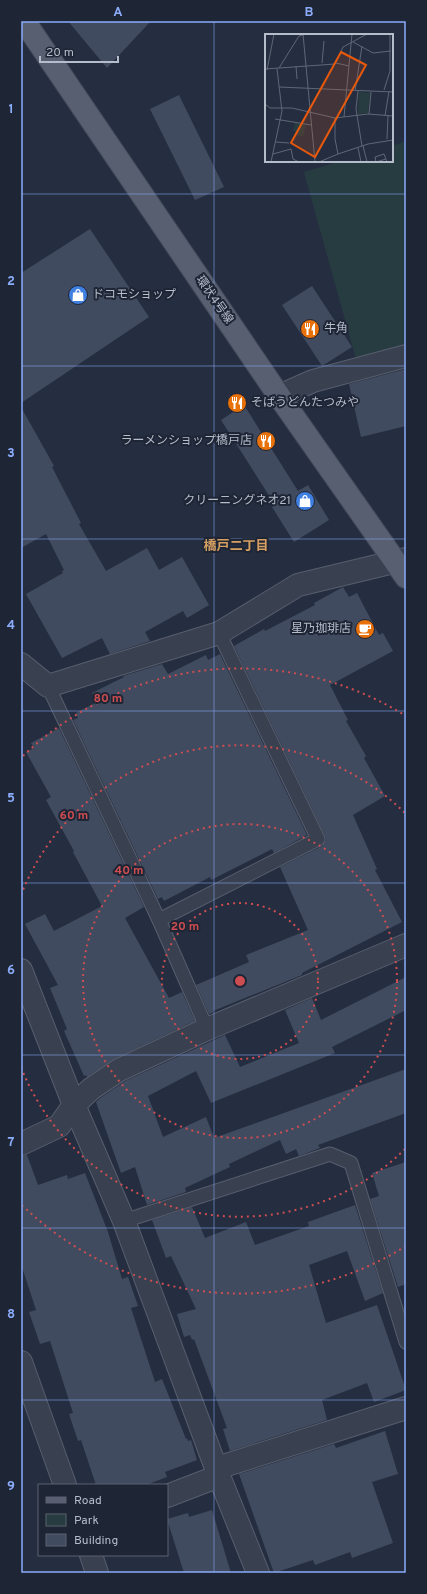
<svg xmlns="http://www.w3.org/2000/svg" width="427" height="1594" viewBox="0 0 427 1594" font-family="Overpass,'Noto Sans JP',sans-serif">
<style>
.green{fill:#273c41}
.building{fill:#414b60}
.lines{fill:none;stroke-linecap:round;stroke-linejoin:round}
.lane-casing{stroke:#575e6d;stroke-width:15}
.street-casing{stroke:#575e6d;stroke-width:24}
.primary-casing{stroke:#424959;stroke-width:24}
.lane{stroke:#394050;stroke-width:13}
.street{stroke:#394050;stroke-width:22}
.primary{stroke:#575f70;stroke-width:22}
.grid{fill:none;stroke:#8bacfa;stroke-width:1;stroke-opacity:0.55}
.ring{fill:none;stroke:#ce4d50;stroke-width:2;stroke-dasharray:2 4}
.labels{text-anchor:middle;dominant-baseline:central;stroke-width:4;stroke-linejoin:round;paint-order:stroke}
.poi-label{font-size:12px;fill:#b5bcca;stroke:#1e2535;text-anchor:start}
.street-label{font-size:12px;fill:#b5bcca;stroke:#1e2535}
.neighbourhood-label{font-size:13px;font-weight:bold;fill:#d7a063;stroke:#1e2535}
.inset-road{fill:none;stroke:#5f6777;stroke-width:1}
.view{fill:#e8590c;fill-opacity:0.15;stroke:#e8590c;stroke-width:2}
.inset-edge{fill:none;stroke:#b5bcca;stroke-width:2}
.centre{fill:#ce4d50;stroke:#1e2535;stroke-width:2}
.ring-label{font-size:12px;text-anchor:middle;font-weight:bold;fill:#ce4d50;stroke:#1e2535;stroke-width:4;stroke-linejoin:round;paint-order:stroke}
.neatline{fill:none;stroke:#8bacfa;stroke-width:1.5}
.grid-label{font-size:13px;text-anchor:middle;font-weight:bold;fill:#8bacfa}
</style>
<rect width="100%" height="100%" fill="#252e40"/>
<path class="green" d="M406 141V349L357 363 304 172 341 161H392V146Z"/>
<g class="building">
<path d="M68 21H151L107 68Z"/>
<path d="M179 95 224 187 195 200 150 109Z"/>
<path d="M90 229 149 317 21 403V273Z"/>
<path d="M312 286 352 347 322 366 282 305Z"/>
<path d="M406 369V426L361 437 349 384Z"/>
<path d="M244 405 298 491 308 485 329 520 294 542 272 507 275 505 221 420Z"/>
<path d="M21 407 54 466 52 467 81 523 79 524 106 571 147 548 159 570 182 557 209 605 187 618 183 611 145 632 150 641 110 654 102 638 62 658 26 594 63 573 62 571 64 570 46 534 21 548Z"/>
<path d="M343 587 349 597 357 593 379 635 383 633 393 651 330 685 348 720 346 721 366 756 364 758 385 796 353 815 377 869 375 870 402 922 302 973V975L213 1011 214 1012 209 1014 196 985 249 962 246 955 308 930 280 867 322 846 326 840 325 836 234 646 264 629 265 631 315 605 314 603Z"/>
<path d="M220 654 307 835 274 853 272 849 211 880 210 877 164 901 162 897 158 899 73 720 78 718 76 713 97 702 92 693 124 677 123 676 162 664 168 674 206 655 208 660Z"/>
<path d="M59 728 144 907 125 918 169 998 182 992 195 1021 114 1059 87 1077 86 1075 84 1076 64 1031 67 1029 50 988 58 985 25 924 45 914 54 931 102 906 73 852 74 851 46 800 51 797 26 752 34 748 31 743Z"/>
<path d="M406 977V1010L332 1047 335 1053 211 1103 196 1071 148 1096 163 1137 206 1117 214 1138 406 1069V1113L318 1145 320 1148 299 1156 296 1149 286 1154 280 1140 229 1164 230 1167 185 1188 186 1192 147 1205 135 1167 121 1173 96 1102 99 1099 125 1081 225 1035 240 1067 299 1043 285 1010 312 998 321 1020Z"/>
<path d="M27 1155 38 1185 67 1175 68 1179 85 1173 108 1232 122 1279 128 1277 138 1306 131 1308 155 1382 162 1379 186 1439 187 1438 188 1441 191 1440 197 1460 165 1472 167 1477 146 1485H96L81 1440 78 1441 69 1414 73 1413 50 1341 40 1344 29 1312 36 1310 21 1264V1156Z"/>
<path d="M406 1162V1284L398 1287 370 1199 379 1196 372 1173Z"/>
<path d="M355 1205 383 1293 365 1301 347 1251 309 1265 326 1323 377 1305 406 1390 374 1402 367 1383 322 1400 327 1420 230 1451 223 1429 227 1428 194 1339 192 1340 190 1335 184 1337 177 1314 196 1309 171 1256 166 1258 152 1220 192 1207 205 1238 246 1222 255 1245 309 1226 308 1222Z"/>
<path d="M385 1431 398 1474 372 1482 393 1543 352 1558 350 1552 315 1565 313 1560 274 1573 239 1474 334 1444 336 1448Z"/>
<path d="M212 1510 231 1573H184L167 1519 188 1513 189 1517Z"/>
</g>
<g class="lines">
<defs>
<g id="lane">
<path d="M48 686 159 920 207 1029"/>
<path d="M159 920 318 839 219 633"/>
<path d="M124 1221 330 1154 351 1163 406 1342"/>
</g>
<g id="street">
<path d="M279 396 313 381 406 356"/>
<path d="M21 664 48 686 219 633 298 585 406 559"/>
<path d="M21 970 74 1105 124 1221 219 1476 258 1573"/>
<path d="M21 1144 59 1126 74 1105 91 1089 119 1070 207 1029 406 945"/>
<path d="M21 1362 65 1485"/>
<path d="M217 1468 406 1408"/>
<path d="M167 1496 219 1476"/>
<path d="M91 1555 97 1573"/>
</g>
<path id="primary" d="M24 21 279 396 406 577"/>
</defs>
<use href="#lane" class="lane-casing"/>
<use href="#street" class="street-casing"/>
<use href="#primary" class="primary-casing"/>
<use href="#lane" class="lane"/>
<use href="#street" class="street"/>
<use href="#primary" class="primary"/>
</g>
<path class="grid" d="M214 21V1573M21 194H406M21 366H406M21 539H406M21 711H406M21 883H406M21 1055H406M21 1228H406M21 1400H406"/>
<g class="ring">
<circle cx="240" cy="981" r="78"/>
<circle cx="240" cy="981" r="157"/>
<path d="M405 1149A235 235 0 0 1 21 1067M21 895A235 235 0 0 1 405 813"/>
<path d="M406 1246A313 313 0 0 1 23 1206M23 756A313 313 0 0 1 406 716"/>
</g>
<defs>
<symbol id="shop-disc" viewBox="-11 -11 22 22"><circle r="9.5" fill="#3f7fe0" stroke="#1e2535"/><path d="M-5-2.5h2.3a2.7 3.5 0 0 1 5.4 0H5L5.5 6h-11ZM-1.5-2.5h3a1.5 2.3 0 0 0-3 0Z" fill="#fff"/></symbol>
<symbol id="restaurant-disc" viewBox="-11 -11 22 22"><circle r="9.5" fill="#e8710a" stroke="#1e2535"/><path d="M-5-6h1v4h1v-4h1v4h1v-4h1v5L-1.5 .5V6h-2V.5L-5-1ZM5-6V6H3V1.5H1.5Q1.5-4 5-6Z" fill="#fff"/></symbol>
<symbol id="cafe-disc" viewBox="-11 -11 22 22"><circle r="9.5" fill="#e8710a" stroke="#1e2535"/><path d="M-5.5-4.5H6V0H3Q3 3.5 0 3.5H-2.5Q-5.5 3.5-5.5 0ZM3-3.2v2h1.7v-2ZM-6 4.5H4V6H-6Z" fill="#fff"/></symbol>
</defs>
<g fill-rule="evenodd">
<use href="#shop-disc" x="67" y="284" width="22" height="22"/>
<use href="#restaurant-disc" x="299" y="318" width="22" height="22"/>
<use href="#restaurant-disc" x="226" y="392" width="22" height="22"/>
<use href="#restaurant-disc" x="255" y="430" width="22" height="22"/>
<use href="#shop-disc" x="294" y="490" width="22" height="22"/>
<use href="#cafe-disc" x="354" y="618" width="22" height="22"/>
</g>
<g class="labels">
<g class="poi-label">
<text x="92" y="295">ドコモショップ</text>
<text x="324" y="329">牛角</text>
<text x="251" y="403">そばうどんたつみや</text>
<text x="252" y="441" text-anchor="end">ラーメンショップ橋戸店</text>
<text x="291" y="501" text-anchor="end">クリーニングネオ21</text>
<text x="351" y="629" text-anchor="end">星乃珈琲店</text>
</g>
<g class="street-label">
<text transform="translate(214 300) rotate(55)">環状4号線</text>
</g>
<g class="neighbourhood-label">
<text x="236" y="547">橋戸二丁目</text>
</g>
</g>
<g transform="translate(265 34)">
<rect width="128" height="128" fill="#252e40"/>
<path d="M94 58 105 59 103 79 93 80ZM30 88 41 91 38 103 30 101 31 97H28Z" fill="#273c41"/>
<path class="inset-road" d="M38 0 50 128M88 8 108 19 126 17M57 29 59 7M71 29 84 32M31 32 32 45M14 34 34 2 38 1M0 35 70 30 78 13 102 0M2 36 9 0M14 53 128 58M119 56 125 37V0M90 57 97 12M93 57 91 75 97 112M0 70 5 74H27L70 84 103 80 128 82M104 80 106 58M120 82 124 57M79 83 87 0M70 84V105L73 120 103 110 128 106M10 85 46 91M122 105 123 82M11 108 24 109M98 112 102 128M93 114 96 128M8 120 26 115 28 125 34 128M121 125 111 128 110 123 119 120 122 128M6 128 17 77 12 35M54 128 73 120"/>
<path class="view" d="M76 18 101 31 50 123 26 109Z"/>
<rect width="128" height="128" class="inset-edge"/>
</g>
<circle cx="240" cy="981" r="6" class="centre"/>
<g class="ring-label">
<text x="108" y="702">80 m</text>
<text x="74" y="819">60 m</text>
<text x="129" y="874">40 m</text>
<text x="185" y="930">20 m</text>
</g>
<rect width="427" height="1594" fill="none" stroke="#1e2535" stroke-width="44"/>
<rect x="38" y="1484" width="130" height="72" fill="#1e2535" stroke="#5a6171"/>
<rect x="46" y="1497" width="20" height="6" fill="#575f70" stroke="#5a6171"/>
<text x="74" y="1504" font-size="12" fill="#b5bcca">Road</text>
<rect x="46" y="1514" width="20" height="12" fill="#273c41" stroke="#5a6171"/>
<text x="74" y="1524" font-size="12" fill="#b5bcca">Park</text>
<rect x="46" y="1534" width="20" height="12" fill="#414b60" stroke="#5a6171"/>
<text x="74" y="1544" font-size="12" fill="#b5bcca">Building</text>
<path d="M40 56v6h78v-6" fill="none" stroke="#b5bcca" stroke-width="2"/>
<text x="46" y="56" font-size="12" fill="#b5bcca" stroke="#1e2535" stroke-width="3" paint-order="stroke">20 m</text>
<rect x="22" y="22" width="383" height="1550" class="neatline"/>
<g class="grid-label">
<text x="118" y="16">A</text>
<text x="309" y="16">B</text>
<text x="11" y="113">1</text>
<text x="11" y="285">2</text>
<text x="11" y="457">3</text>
<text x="11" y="629">4</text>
<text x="11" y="802">5</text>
<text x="11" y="974">6</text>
<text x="11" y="1146">7</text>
<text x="11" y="1318">8</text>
<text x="11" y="1490">9</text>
</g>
</svg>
